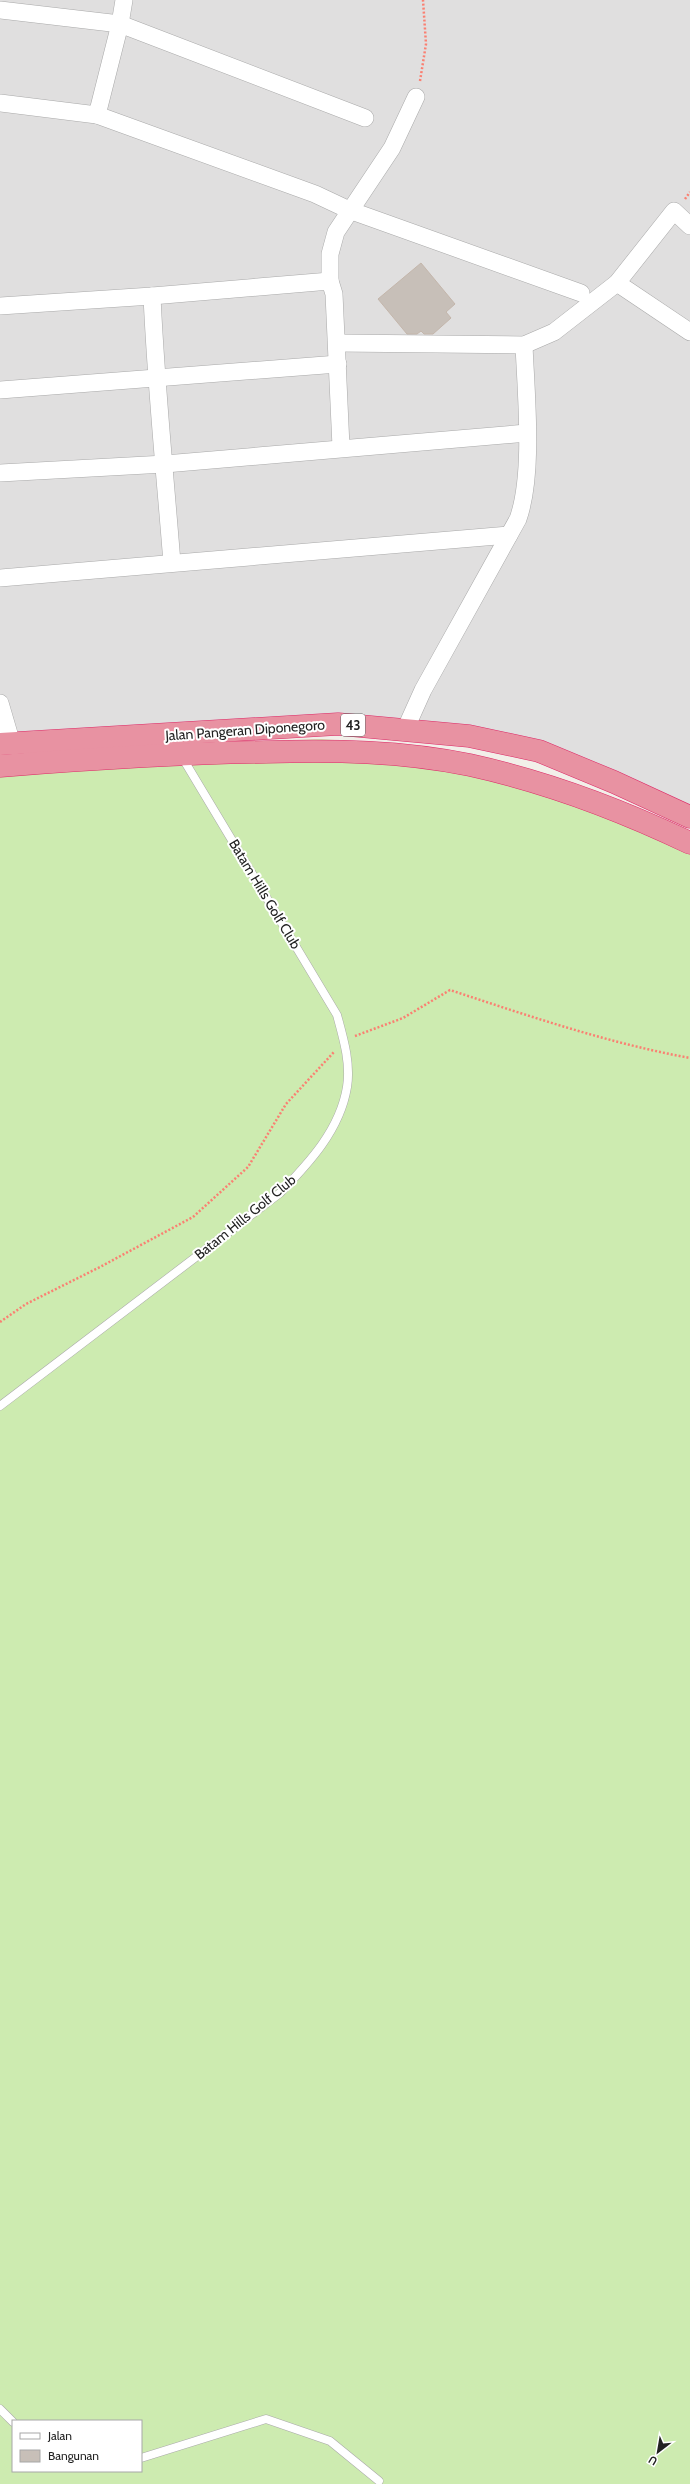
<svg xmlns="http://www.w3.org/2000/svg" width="690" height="2484" viewBox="0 0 690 2484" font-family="Cabin,sans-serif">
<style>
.residential{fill:#e0dfdf}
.grass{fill:#cdebb0;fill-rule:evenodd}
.building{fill:#c7bfb8;stroke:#c4b6ab}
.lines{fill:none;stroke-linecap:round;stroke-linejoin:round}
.lane-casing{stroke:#a9a9a9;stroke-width:9}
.street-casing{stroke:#a9a9a9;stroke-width:18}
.highway-casing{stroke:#dc2a67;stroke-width:23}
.path{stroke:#fa8072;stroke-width:2.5;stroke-dasharray:2 2;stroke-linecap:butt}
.lane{stroke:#fff;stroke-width:8}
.street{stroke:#fff;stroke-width:17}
.highway{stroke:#e892a2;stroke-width:22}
.labels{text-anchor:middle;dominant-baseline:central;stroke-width:4;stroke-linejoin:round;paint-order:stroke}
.shield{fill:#fff;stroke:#646464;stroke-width:1}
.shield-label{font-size:13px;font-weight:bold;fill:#222}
.street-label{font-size:14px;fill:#222;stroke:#fff}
</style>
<rect width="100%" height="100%" fill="#f2efe9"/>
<path class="residential" d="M0 0H690V809L539 740 369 719 0 740Z"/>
<path class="grass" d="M322 739 386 744 690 835V2484H0V759L249 742ZM13 2421H141V2471H13Z"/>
<path class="building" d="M421 263 455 304 446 312 451 318 433 334H424L421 331 417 334H407L378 299Z"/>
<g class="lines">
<defs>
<g id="lane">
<path d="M0 1406 280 1193C309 1163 340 1130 347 1087 351 1063 343 1037 337 1015L182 757"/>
<path d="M0 2409 13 2422"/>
<path d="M141 2458 266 2419 330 2441 379 2481"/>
</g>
<g id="street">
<path d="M0 10 120 24 124 0"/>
<path d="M0 103 97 115 120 24 365 118"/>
<path d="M97 115 315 194 349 210 581 293"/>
<path d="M330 281V254L336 232 392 148 416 97"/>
<path d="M617 283 690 332"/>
<path d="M152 296C156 386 165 474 172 563"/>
<path d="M0 306 152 296 330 281 334 294 341 447"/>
<path d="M337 343 524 345 554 332 617 283 674 211 690 226"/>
<path d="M0 390 338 364"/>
<path d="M0 473 165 464 527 433"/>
<path d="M0 578 509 535"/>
<path d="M0 703 12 744"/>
<path d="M405 730 423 690 518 519C534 474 526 394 524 345"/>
</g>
<g id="highway">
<path d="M0 744 338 724 469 736 539 751 614 782 690 817"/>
<path d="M0 766C89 759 177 753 265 752 334 750 402 751 470 765 547 782 619 809 690 843"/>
</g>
</defs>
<use href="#lane" class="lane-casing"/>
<use href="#street" class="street-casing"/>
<use href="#highway" class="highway-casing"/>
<g class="path">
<path d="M420 81 426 44 423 0"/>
<path d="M685 199 690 192"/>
<path d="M355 1036 403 1018 450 990C529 1016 608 1043 690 1058"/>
<path d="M0 1322 26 1304 100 1267 193 1217 248 1167 286 1104 334 1052"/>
</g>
<use href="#lane" class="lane"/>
<use href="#street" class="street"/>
<use href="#highway" class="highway"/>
</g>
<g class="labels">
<rect class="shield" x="341" y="714" width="24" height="22" rx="3"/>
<g class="shield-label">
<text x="353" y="725">43</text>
</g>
<g class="street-label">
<text transform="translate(245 730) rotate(-4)">Jalan Pangeran Diponegoro</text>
<text transform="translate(265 894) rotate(59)">Batam Hills Golf Club</text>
<text transform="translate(245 1217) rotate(-39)">Batam Hills Golf Club</text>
</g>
</g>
<rect x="12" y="2420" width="130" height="52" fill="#ffffff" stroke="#a7a7a7"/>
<rect x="20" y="2433" width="20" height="6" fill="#ffffff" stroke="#a7a7a7"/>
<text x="48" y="2440" font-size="12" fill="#222222">Jalan</text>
<rect x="20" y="2450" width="20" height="12" fill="#c7bfb8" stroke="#a7a7a7"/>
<text x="48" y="2460" font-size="12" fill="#222222">Bangunan</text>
<g transform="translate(658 2452) rotate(211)" stroke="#ffffff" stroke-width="3" paint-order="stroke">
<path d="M0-3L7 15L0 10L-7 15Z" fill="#222222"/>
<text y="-6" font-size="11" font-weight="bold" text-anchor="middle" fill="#222222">U</text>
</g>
</svg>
